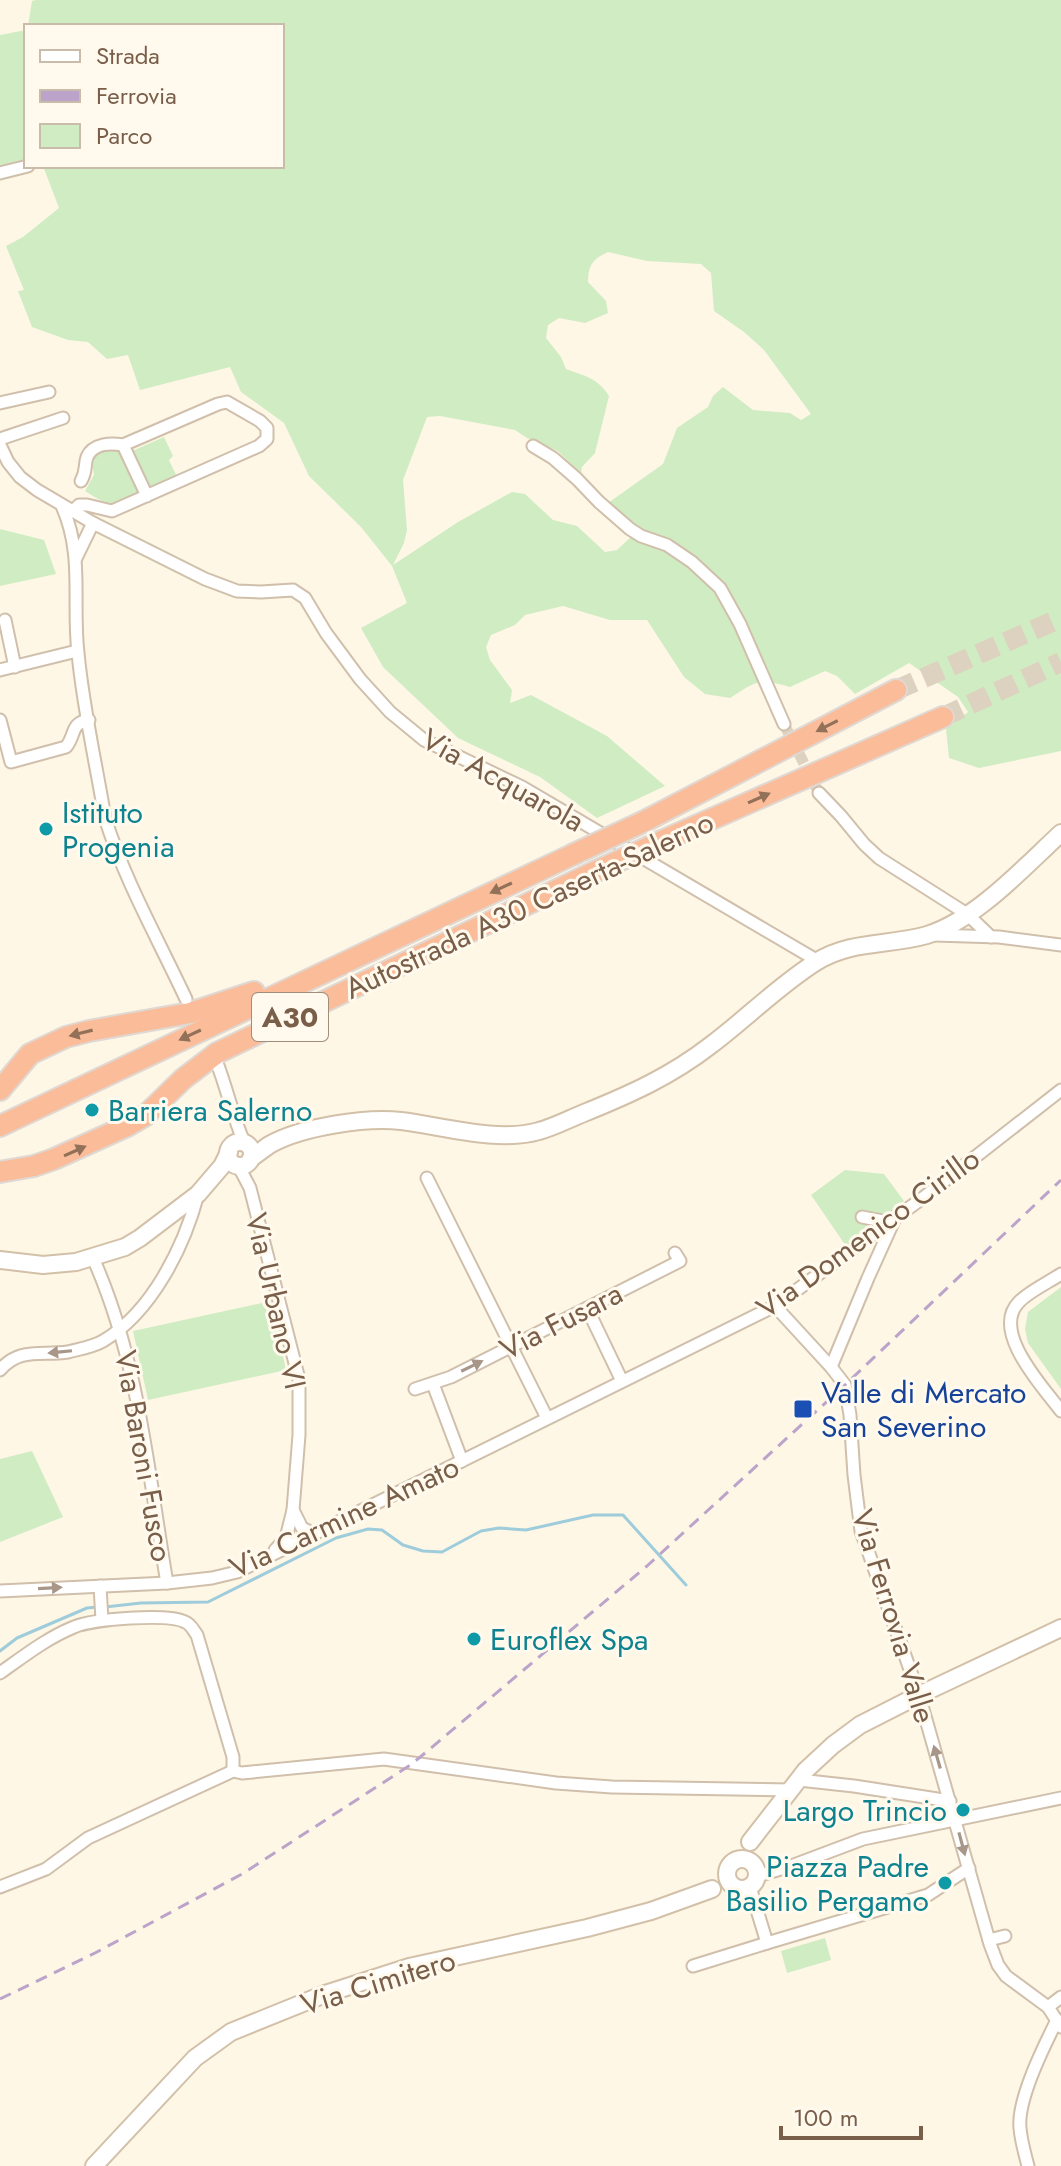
<svg xmlns="http://www.w3.org/2000/svg" width="1061" height="2166" viewBox="0 0 1061 2166" font-family="Jost,sans-serif">
<style>
.green{fill:#d0ecc3;fill-rule:evenodd}
.lines{fill:none;stroke-linecap:round;stroke-linejoin:round}
.stream{stroke:#9eccdb;stroke-width:3}
.minor-tunnel{stroke:#ddd1bf;stroke-width:11;stroke-dasharray:11 5.5;stroke-linecap:butt}
.motorway-tunnel{stroke:#ddd1bf;stroke-width:20;stroke-dasharray:20 10;stroke-linecap:butt}
.minor-casing{stroke:#d0bfab;stroke-width:15}
.secondary-casing{stroke:#d3c0a8;stroke-width:20}
.motorway-casing{stroke:#dfd8d3;stroke-width:24}
.minor{stroke:#fff;stroke-width:11}
.secondary{stroke:#fff;stroke-width:16}
.motorway{stroke:#fbbc99;stroke-width:20}
.rail{stroke:#bba3c9;stroke-width:3;stroke-dasharray:12 8;stroke-linecap:butt}
.motorway-bridge-casing{stroke:#dfd8d3;stroke-width:24;stroke-linecap:butt}
.motorway-bridge{stroke:#fbbc99;stroke-width:20}
.oneway{fill:#937159}
.oneway2{fill:#a89689}
.culture-dot{fill:#0f9aa8;stroke:#fffaed;stroke-width:3}
.transit-dot{fill:#1a4fb4;stroke:#fffaed;stroke-width:3}
.labels{text-anchor:middle;dominant-baseline:central;stroke-width:6;stroke-linejoin:round;paint-order:stroke}
.shield{fill:#fffaed;stroke:#a18d7a;stroke-width:2}
.shield-label{font-size:28px;font-weight:bold;fill:#795e49}
.street-label{font-size:30px;fill:#795e49;stroke:#fffaed}
.culture-label{font-size:30px;fill:#0d838f;stroke:#fffaed;text-anchor:start}
.transit-label{font-size:30px;fill:#164399;stroke:#fffaed;text-anchor:start}
</style>
<rect width="100%" height="100%" fill="#fef7e6"/>
<g class="green">
<path d="M36 0H1061V751L979 768 949 758 946 729 968 712 958 697 909 663 855 694 837 676 825 671 790 687C758 678 757 681 730 698L705 694 684 677 647 620H610L563 606 525 615 515 625 491 635 486 647 490 660 512 690 510 703 531 695 607 736 665 786 597 818 540 777 458 738 383 667 361 628 407 603 392 566 361 527 309 476 284 423 241 392 230 367 140 390 128 355 107 359 88 342 68 340 32 327 18 291 24 290 6 246 23 237 59 208 43 166H282V26H28L32 1ZM608 252 647 261 701 264 711 273 714 311 744 332 764 350 811 414 801 420 790 413 753 410 723 387 713 396 708 407 677 428 663 464 608 503 635 533 617 550 605 552 577 526 553 520 525 494 512 492 458 522 393 565 404 543 407 530 403 480 427 417 440 416 515 430 527 438 558 451 581 474 582 467 595 453 609 396C598 378 585 376 566 369L561 357 546 338 548 325 559 318 585 323 608 313 606 301 588 282C588 265 593 259 608 252Z"/>
<path d="M26 30V160L18 165 0 166V35Z"/>
<path d="M164 437 173 456 169 460 177 477 119 504C105 504 96 498 85 491L94 475 91 456 111 448H117L123 455Z"/>
<path d="M0 529 44 540 56 574 0 586Z"/>
<path d="M845 1170 884 1174 904 1201 846 1246 811 1195Z"/>
<path d="M1061 1287V1389L1028 1343 1025 1329 1028 1312Z"/>
<path d="M271 1301 286 1370 148 1400 133 1331Z"/>
<path d="M32 1451 63 1517 0 1542V1459Z"/>
<path d="M825 1938 831 1960 787 1973 781 1951Z"/>
</g>
<g class="lines">
<g class="stream">
<path d="M105 1607 141 1603 208 1602 336 1538 368 1529 382 1530 403 1545 423 1551 442 1552 481 1531 499 1528 526 1530 593 1515H623L686 1585"/>
<path d="M0 1651 17 1638 87 1608 97 1607"/>
</g>
<path class="minor-tunnel" d="M784 724 819 793"/>
<g class="motorway-tunnel">
<path d="M896 690 1061 618"/>
<path d="M943 717 1061 662"/>
</g>
<defs>
<g id="minor">
<path d="M0 173 28 166"/>
<path d="M0 403 49 392"/>
<path d="M0 439 63 418"/>
<path d="M0 445 8 462 20 477 37 490 93 523 205 579 237 591 261 592 293 590 305 598 326 633 360 679 390 712 424 740 522 787 818 961"/>
<path d="M533 446 553 458 577 479 599 502 630 529 641 536 667 545 692 562 720 588 740 624 784 724"/>
<path d="M81 481C87 471 84 466 87 457 93 443 111 443 123 445"/>
<path d="M62 506C84 555 72 602 78 653 83 708 96 763 105 818 125 881 158 939 186 999"/>
<path d="M73 511 79 505H87L112 511 259 446 267 439V428L260 421 227 402 218 404 123 445 147 496"/>
<path d="M76 558 93 523"/>
<path d="M5 620 15 667"/>
<path d="M0 670 77 651"/>
<path d="M0 720 11 762 66 747C76 735 70 723 89 720"/>
<path d="M819 793 841 816 864 844 879 858 967 914 991 937"/>
<path d="M934 935 999 937 1061 945"/>
<path d="M217 1063C227 1089 233 1117 244 1142"/>
<path d="M238 1165 250 1188 299 1379V1435L293 1510 286 1538 275 1550"/>
<path d="M427 1178 547 1418"/>
<path d="M862 1217 888 1222"/>
<path d="M93 1258C139 1361 148 1472 167 1583"/>
<path d="M1061 1274C1049 1282 1028 1292 1019 1302 990 1331 1043 1387 1061 1411"/>
<path d="M775 1306 831 1367 845 1385 850 1415 854 1475 861 1531 919 1695 990 1944 998 1965 1006 1976 1048 2007 1061 2027"/>
<path d="M587 1308 622 1381"/>
<path d="M831 1367 868 1278 896 1216"/>
<path d="M0 1370C20 1347 41 1356 68 1352 79 1349 93 1347 103 1341 152 1312 184 1247 198 1194"/>
<path d="M433 1384 462 1461"/>
<path d="M415 1389 451 1377 680 1261 675 1253"/>
<path d="M293 1510 302 1528 314 1534"/>
<path d="M100 1586 102 1620"/>
<path d="M0 1591 167 1583 212 1578 237 1572 775 1306 924 1197 1061 1090"/>
<path d="M0 1673C24 1656 47 1638 74 1627 92 1619 168 1613 185 1622 191 1624 193 1630 197 1635L233 1757V1771"/>
<path d="M799 1780 854 1786 950 1801"/>
<path d="M757 1874H764L794 1865 863 1839 1061 1798"/>
<path d="M0 1887 46 1869 88 1838 233 1771 242 1773 384 1759 556 1783 612 1787 791 1790"/>
<path d="M750 1887 767 1943 928 1895 969 1868"/>
<path d="M989 1940 1005 1936"/>
<path d="M693 1966 767 1943"/>
<path d="M1048 2007 1061 1997"/>
<path d="M1028 2166C1025 2154 1021 2141 1020 2128 1017 2100 1044 2046 1057 2020"/>
</g>
<g id="secondary">
<circle cx="240" cy="1154" r="12"/>
<path d="M251 1158C258 1154 264 1148 271 1144 302 1127 365 1117 401 1121 442 1126 498 1143 539 1131 554 1127 569 1119 584 1113 631 1094 671 1076 711 1045 747 1018 778 986 816 962 851 940 889 946 927 935 976 920 1024 867 1061 833"/>
<path d="M0 1260 43 1265 76 1262 125 1247 140 1238 198 1194 222 1166 229 1152"/>
<path d="M750 1842 806 1770 833 1745 860 1725 919 1695 1061 1628"/>
<circle cx="742" cy="1874" r="15"/>
<path d="M94 2166 195 2058 231 2032 325 1994 409 1967 587 1928 651 1911 712 1889"/>
</g>
<g id="motorway">
<path d="M645 821 896 690"/>
<path d="M662 841 943 717"/>
<path d="M0 1090 30 1054 66 1037 89 1031 190 1013 254 992"/>
<path d="M0 1126 572 855"/>
<path d="M0 1172 34 1166 54 1159 127 1126 146 1115 183 1079 217 1053 592 873"/>
</g>
</defs>
<use href="#minor" class="minor-casing"/>
<use href="#secondary" class="secondary-casing"/>
<use href="#motorway" class="motorway-casing"/>
<use href="#minor" class="minor"/>
<use href="#secondary" class="secondary"/>
<use href="#motorway" class="motorway"/>
<path class="rail" d="M0 1999 95 1953 242 1874 412 1764 647 1566 845 1385 1061 1180"/>
<defs>
<g id="motorway-bridge">
<path d="M572 855 645 821"/>
<path d="M592 873 662 841"/>
</g>
</defs>
<use href="#motorway-bridge" class="motorway-bridge-casing"/>
<use href="#motorway-bridge" class="motorway-bridge"/>
</g>
<defs><path id="oneway-solid" d="M-6-.8H1V-3.2L6.5 0L1 3.2V.8H-6Z" transform="scale(2)"/></defs>
<g class="oneway">
<use href="#oneway-solid" transform="translate(827 726) rotate(153)"/>
<use href="#oneway-solid" transform="translate(759 798) rotate(-24)"/>
<use href="#oneway-solid" transform="translate(501 888) rotate(155)"/>
<use href="#oneway-solid" transform="translate(81 1033) rotate(166)"/>
<use href="#oneway-solid" transform="translate(190 1035) rotate(155)"/>
<use href="#oneway-solid" transform="translate(75 1151) rotate(-24)"/>
</g>
<g class="oneway2">
<use href="#oneway-solid" transform="translate(60 1352) rotate(174)"/>
<use href="#oneway-solid" transform="translate(472 1366) rotate(-26)"/>
<use href="#oneway-solid" transform="translate(50 1588) rotate(-3)"/>
<use href="#oneway-solid" transform="translate(937 1757) rotate(-106)"/>
<use href="#oneway-solid" transform="translate(962 1844) rotate(75)"/>
</g>
<g class="culture-dot">
<circle cx="46" cy="829" r="8"/>
<circle cx="92" cy="1110" r="8"/>
<circle cx="474" cy="1639" r="8"/>
<circle cx="963" cy="1810" r="8"/>
<circle cx="945" cy="1883" r="8"/>
</g>
<rect class="transit-dot" x="793" y="1399" width="20" height="20" rx="4"/>
<g class="labels">
<rect class="shield" x="252" y="993" width="76" height="48" rx="6"/>
<g class="shield-label">
<text x="290" y="1017">A30</text>
</g>
<g class="street-label">
<text transform="translate(503 780) rotate(29)">Via Acquarola</text>
<text transform="translate(529 905) rotate(-25)">Autostrada A30 Caserta-Salerno</text>
<text transform="translate(868 1233) rotate(-36)">Via Domenico Cirillo</text>
<text transform="translate(276 1301) rotate(77)">Via Urbano VI</text>
<text transform="translate(561 1321) rotate(-27)">Via Fusara</text>
<text transform="translate(144 1456) rotate(80)">Via Baroni Fusco</text>
<text transform="translate(344 1517) rotate(-25)">Via Carmine Amato</text>
<text transform="translate(894 1616) rotate(73)">Via Ferrovia Valle</text>
<text transform="translate(378 1982) rotate(-17)">Via Cimitero</text>
</g>
<g class="culture-label">
<text x="62" y="812">Istituto<tspan x="62" dy="34">Progenia</tspan></text>
<text x="108" y="1110">Barriera Salerno</text>
<text x="490" y="1639">Euroflex Spa</text>
<text x="947" y="1810" text-anchor="end">Largo Trincio</text>
<text x="929" y="1866" text-anchor="end">Piazza Padre<tspan x="929" dy="34">Basilio Pergamo</tspan></text>
</g>
<g class="transit-label">
<text x="821" y="1392">Valle di Mercato<tspan x="821" dy="34">San Severino</tspan></text>
</g>
</g>
<rect x="24" y="24" width="260" height="144" fill="#fffaed" stroke="#c9bcab" stroke-width="2"/>
<rect x="40" y="50" width="40" height="12" fill="#ffffff" stroke="#c9bcab" stroke-width="2"/>
<text x="96" y="64" font-size="24" fill="#795e49">Strada</text>
<rect x="40" y="90" width="40" height="12" fill="#bba3c9" stroke="#c9bcab" stroke-width="2"/>
<text x="96" y="104" font-size="24" fill="#795e49">Ferrovia</text>
<rect x="40" y="124" width="40" height="24" fill="#d0ecc3" stroke="#c9bcab" stroke-width="2"/>
<text x="96" y="144" font-size="24" fill="#795e49">Parco</text>
<path d="M781 2126v12h140v-12" fill="none" stroke="#795e49" stroke-width="4"/>
<text x="793" y="2126" font-size="24" fill="#795e49" stroke="#fffaed" stroke-width="6" paint-order="stroke">100 m</text>
</svg>
